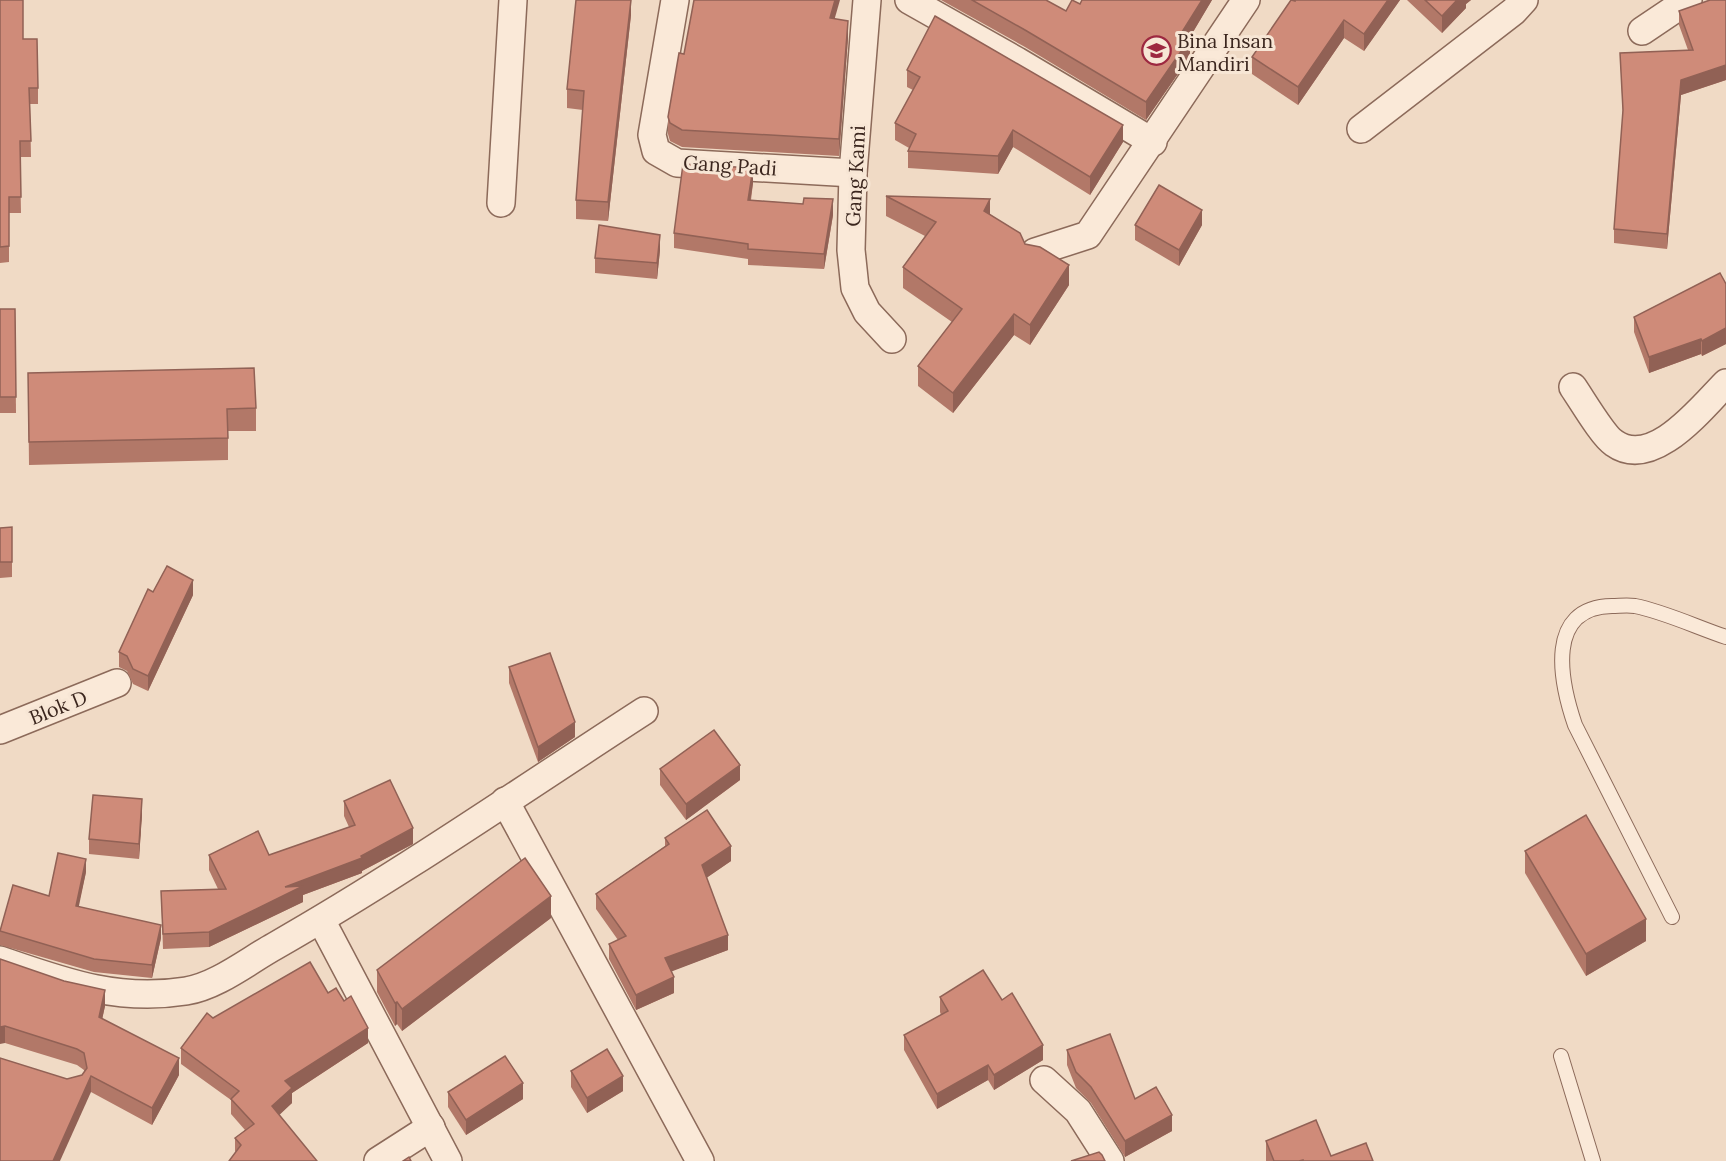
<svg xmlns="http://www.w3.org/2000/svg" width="1726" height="1161" viewBox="0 0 1726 1161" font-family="Lora,serif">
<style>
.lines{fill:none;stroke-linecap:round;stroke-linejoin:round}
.lane-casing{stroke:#8c6a5a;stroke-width:16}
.street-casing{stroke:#8c6a5a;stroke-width:30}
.lane{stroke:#fae9d8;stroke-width:14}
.street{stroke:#fae9d8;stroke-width:27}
.wall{fill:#b27868}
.shaded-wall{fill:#916155}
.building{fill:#cf8b79;stroke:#916155;stroke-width:1.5}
.labels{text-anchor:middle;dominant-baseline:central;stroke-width:6;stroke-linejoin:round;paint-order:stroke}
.poi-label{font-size:20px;fill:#3b261e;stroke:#f7e6d5;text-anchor:start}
.street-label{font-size:20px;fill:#3b261e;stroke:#f7e6d5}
</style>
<rect width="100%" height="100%" fill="#f0dac5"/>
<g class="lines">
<defs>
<g id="lane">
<path d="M1672 917 1575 725C1560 681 1545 607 1612 606 1619 606 1627 605 1635 606 1662 611 1699 628 1726 637"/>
<path d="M1561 1056 1593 1161"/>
</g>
<g id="street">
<path d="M675 0 652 135 656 151 677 163 853 173"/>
<path d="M867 0 853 173 851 250 855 288 867 312 892 339"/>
<path d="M909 0 1017 61 1153 142"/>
<path d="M1642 31 1688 0"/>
<path d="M1361 129 1514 11 1524 0"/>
<path d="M501 203 513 0"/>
<path d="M1035 252 1088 235 1246 0"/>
<path d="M1573 387C1582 400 1603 436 1614 443 1653 471 1702 407 1726 383"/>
<path d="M0 730 117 683"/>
<path d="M505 801 700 1161"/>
<path d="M321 920 448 1161"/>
<path d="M0 960C64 982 117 1002 186 991 217 986 248 961 275 946 401 874 522 790 644 711"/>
<path d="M1044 1080 1078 1111 1110 1161"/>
<path d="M378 1161 431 1127"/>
</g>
</defs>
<use href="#lane" class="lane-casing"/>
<use href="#street" class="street-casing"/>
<use href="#lane" class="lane"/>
<use href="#street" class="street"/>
</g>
<g class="wall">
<path d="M0 0 23 39 38 88V104H30L31 157H20L21 213H9V262L0 263Z"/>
<path d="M631 0V15L608 221 576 219V200L583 110 567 108V89Z"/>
<path d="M941 0H1046L1066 11 1080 4 1082 0H1212L1190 37V53L1186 62 1146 120 1025 47Z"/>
<path d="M1295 0H1400L1364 51 1344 38 1298 105 1252 74V57Z"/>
<path d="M1407 0H1471L1466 4V8L1442 33Z"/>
<path d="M1726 0V80L1681 95 1667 249 1614 243V229L1623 116 1620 53 1688 50 1679 25V11Z"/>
<path d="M835 18 848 38 839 156 682 147 670 141 668 134V117L684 54Z"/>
<path d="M907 70 1123 142 1090 195 1013 147 998 174 908 168V151L909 148 895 140V123L913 90 907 87Z"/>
<path d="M753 183 751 200 803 204 833 215 824 269 748 265V259L674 248V233Z"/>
<path d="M886 196 990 214 1025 244 1069 285 1030 345 1014 335 953 413 918 386V366L952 322 903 288V267L925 236 886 216Z"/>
<path d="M1135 225H1202L1179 266 1135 240Z"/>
<path d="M660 250 657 279 595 273V258Z"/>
<path d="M1726 284V344L1702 356 1701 354 1649 373 1634 332V317Z"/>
<path d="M0 309H15L16 413H0Z"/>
<path d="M28 373 256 408V431H228V460L29 465Z"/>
<path d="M12 527V577L0 578V528Z"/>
<path d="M153 592 193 595 148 691 133 684 127 671 119 667V652Z"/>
<path d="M509 667 575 737 538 762 509 683Z"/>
<path d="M660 769 740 780 686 820 660 785Z"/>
<path d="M344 801 413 844 362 871V873L303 895V902L209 947 163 949 161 891 218 889 209 870V855H269L349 827 344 816Z"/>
<path d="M142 814 139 859 89 854V839Z"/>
<path d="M665 838 731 861 706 878 728 950 671 971 674 993 636 1010 609 959V944L618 940 596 909V894L665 846Z"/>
<path d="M1525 851 1646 941 1586 976 1525 873Z"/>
<path d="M86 872 78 907 161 938 152 978 94 972 0 945V930L49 896Z"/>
<path d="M551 918 402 1031 397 1024 395 1026 377 992V970Z"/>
<path d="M0 959 105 1006 102 1019 179 1075 152 1125 91 1092 67 1079 82 1075 84 1072V1070L77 1065 5 1043Z"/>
<path d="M328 993 368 1043 292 1093V1103L235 1152V1138L245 1130 231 1114V1100L181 1064V1048L213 1018Z"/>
<path d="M940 997 1002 1000 1043 1060 994 1090 988 1080 937 1109 904 1050V1035L941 1015 940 1012Z"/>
<path d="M1067 1050 1135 1099 1172 1131 1125 1157 1091 1103 1076 1088 1067 1065Z"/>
<path d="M571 1071 623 1091 587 1113 571 1087Z"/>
<path d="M448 1092 523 1099 466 1135 448 1107Z"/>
<path d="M1266 1141 1331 1156 1373 1161H1266Z"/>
</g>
<g class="shaded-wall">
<path d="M631 0V15L608 221V202Z"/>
<path d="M835 0H840L830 35V18Z"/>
<path d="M1202 0H1212L1190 37V53L1186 62 1146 120V102L1182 32Z"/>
<path d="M1388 0H1400L1364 51V34Z"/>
<path d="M1457 0H1471L1466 4V8L1442 33V16Z"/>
<path d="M1344 20V38L1298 105V87Z"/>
<path d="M848 21V38L839 156V139Z"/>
<path d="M1726 65V80L1681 95 1667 249V234L1681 80Z"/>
<path d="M1123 125V142L1090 195V177Z"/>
<path d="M1013 130V147L998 174V156Z"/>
<path d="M753 168V183L748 215V200Z"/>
<path d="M833 199V215L824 269V254Z"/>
<path d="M990 199V220L984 211Z"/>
<path d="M1202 210V225L1179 266V250Z"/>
<path d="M660 235V250L657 279V263Z"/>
<path d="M1069 265V285L1030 345V325Z"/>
<path d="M1014 314V335L953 413V393Z"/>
<path d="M1726 328V344L1702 356V341Z"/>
<path d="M1701 339V354L1649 373V357Z"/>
<path d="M193 580V595L148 691V676Z"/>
<path d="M575 722V737L538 762V747Z"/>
<path d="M740 765V780L686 820V804Z"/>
<path d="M142 799V814L139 859V844Z"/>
<path d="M413 828V844L362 871V873L303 895V902L209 947V932L285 887 361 856Z"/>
<path d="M731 846V861L702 881V865Z"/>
<path d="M86 859V872L76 920V906Z"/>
<path d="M551 896V918L402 1031V1009Z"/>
<path d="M1646 919V941L1586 976V954Z"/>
<path d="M161 925V938L152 978V965Z"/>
<path d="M728 935V950L665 974V958Z"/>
<path d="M674 977V993L636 1010V995Z"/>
<path d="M105 990V1006L99 1034V1017Z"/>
<path d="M397 1002V1024L395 1026V1003Z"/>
<path d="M5 1026V1043L0 1044V1027Z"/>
<path d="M368 1028V1043L292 1093V1103L272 1122V1106L285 1081Z"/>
<path d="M1043 1045V1060L994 1090V1075Z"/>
<path d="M179 1058V1075L152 1125V1108Z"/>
<path d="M988 1065V1080L937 1109V1094Z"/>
<path d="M91 1076V1092L60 1161H53Z"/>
<path d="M623 1076V1091L587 1113V1098Z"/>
<path d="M523 1083V1099L466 1135V1120Z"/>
<path d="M1172 1115V1131L1125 1157V1141Z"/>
</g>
<g class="building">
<path d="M0 0H23V39H37L38 88H29L31 141H20L21 197H9V246L0 247Z"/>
<path d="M576 0H631L608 202 576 200 584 91 567 89Z"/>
<path d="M694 0H835L830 18 848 21 839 139 682 130 670 123 668 117 679 53 684 54Z"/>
<path d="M972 0H1046L1066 11 1072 0 1080 4 1082 0H1202L1182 32 1190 36 1186 44 1146 102 1025 30Z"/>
<path d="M1291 0 1295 1V0H1388L1364 34 1344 20 1298 87 1252 57Z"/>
<path d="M1425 0H1457L1442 16Z"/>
<path d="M1710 0H1726V65L1681 80 1667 234 1614 229 1623 110 1620 53 1693 50 1679 11Z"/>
<path d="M935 16 1123 125 1090 177 1013 130 998 156 908 151 916 134 895 123 920 77 907 70Z"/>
<path d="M683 164 753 168 748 200 803 204 804 198 833 199 824 254 748 249V244L674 233Z"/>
<path d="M1159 185 1202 210 1179 250 1135 225Z"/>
<path d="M886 196 990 199 984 211 1020 233 1025 244 1040 247 1069 265 1030 325 1014 314 953 393 918 366 962 309 903 267 936 222Z"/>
<path d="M599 225 660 235 657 263 595 258Z"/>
<path d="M1720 273 1726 284V328L1702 341 1701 339 1649 357 1634 317Z"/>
<path d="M0 309H15L16 397H0Z"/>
<path d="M254 368 256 408 227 409 228 438 29 442 28 373Z"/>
<path d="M12 527V562H0V528Z"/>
<path d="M167 566 193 580 148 676 133 669 127 656 119 652 148 589 153 592Z"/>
<path d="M550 653 575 722 538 747 509 667Z"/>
<path d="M714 730 740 765 686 804 660 769Z"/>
<path d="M390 780 413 828 361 856 362 858 285 887 303 886 209 932 163 934 161 891 226 889 209 855 258 831 269 855 355 825 344 801Z"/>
<path d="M93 795 142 799 139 844 89 839Z"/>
<path d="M707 810 731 846 702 865 728 935 665 958 674 977 636 995 609 944 626 936 596 894 669 844 665 838Z"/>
<path d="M1586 815 1646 919 1586 954 1525 851Z"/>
<path d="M58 853 86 859 76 906 161 925 152 965 94 959 0 931 13 885 49 896Z"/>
<path d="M525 858 551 896 402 1009 397 1002 395 1003 377 970Z"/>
<path d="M0 959 64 981 105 990 99 1017 179 1058 152 1108 91 1076 53 1161H0V1058L67 1079 82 1075 87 1068 84 1053 77 1049 5 1026 0 1027Z"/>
<path d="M310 962 328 993 336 988 344 1001 351 996 368 1028 285 1081 292 1088 272 1106 317 1161H229L241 1145 235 1138 254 1124 231 1099 239 1091 181 1048 207 1013 213 1018Z"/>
<path d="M983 970 1002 1000 1012 993 1043 1045 994 1075 988 1065 937 1094 904 1035 948 1011 940 997Z"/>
<path d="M1110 1034 1135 1099 1156 1087 1172 1115 1125 1141 1091 1087 1076 1072 1067 1050Z"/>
<path d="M607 1049 623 1076 587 1098 571 1071Z"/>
<path d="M505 1056 523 1083 466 1120 448 1092Z"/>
<path d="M1316 1120 1331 1156 1366 1143 1373 1161H1303V1160L1299 1161H1274L1266 1141Z"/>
<path d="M1099 1152 1102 1155 1105 1161H1071Z"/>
<path d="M409 1157 411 1161H403Z"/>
</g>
<defs>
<symbol id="school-ring" viewBox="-11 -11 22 22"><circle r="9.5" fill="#f7e6d5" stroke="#9d2840" stroke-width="1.5"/><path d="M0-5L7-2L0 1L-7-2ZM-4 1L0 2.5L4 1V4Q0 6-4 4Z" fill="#9d2840"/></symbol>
</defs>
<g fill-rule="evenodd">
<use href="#school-ring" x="1140" y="34" width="33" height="33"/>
</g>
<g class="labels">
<g class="poi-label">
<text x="1177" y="40">Bina Insan<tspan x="1177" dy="23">Mandiri</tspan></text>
</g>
<g class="street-label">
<text transform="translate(730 165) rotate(4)">Gang Padi</text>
<text transform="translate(855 176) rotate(-87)">Gang Kami</text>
<text transform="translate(58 707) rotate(-22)">Blok D</text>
</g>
</g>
</svg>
